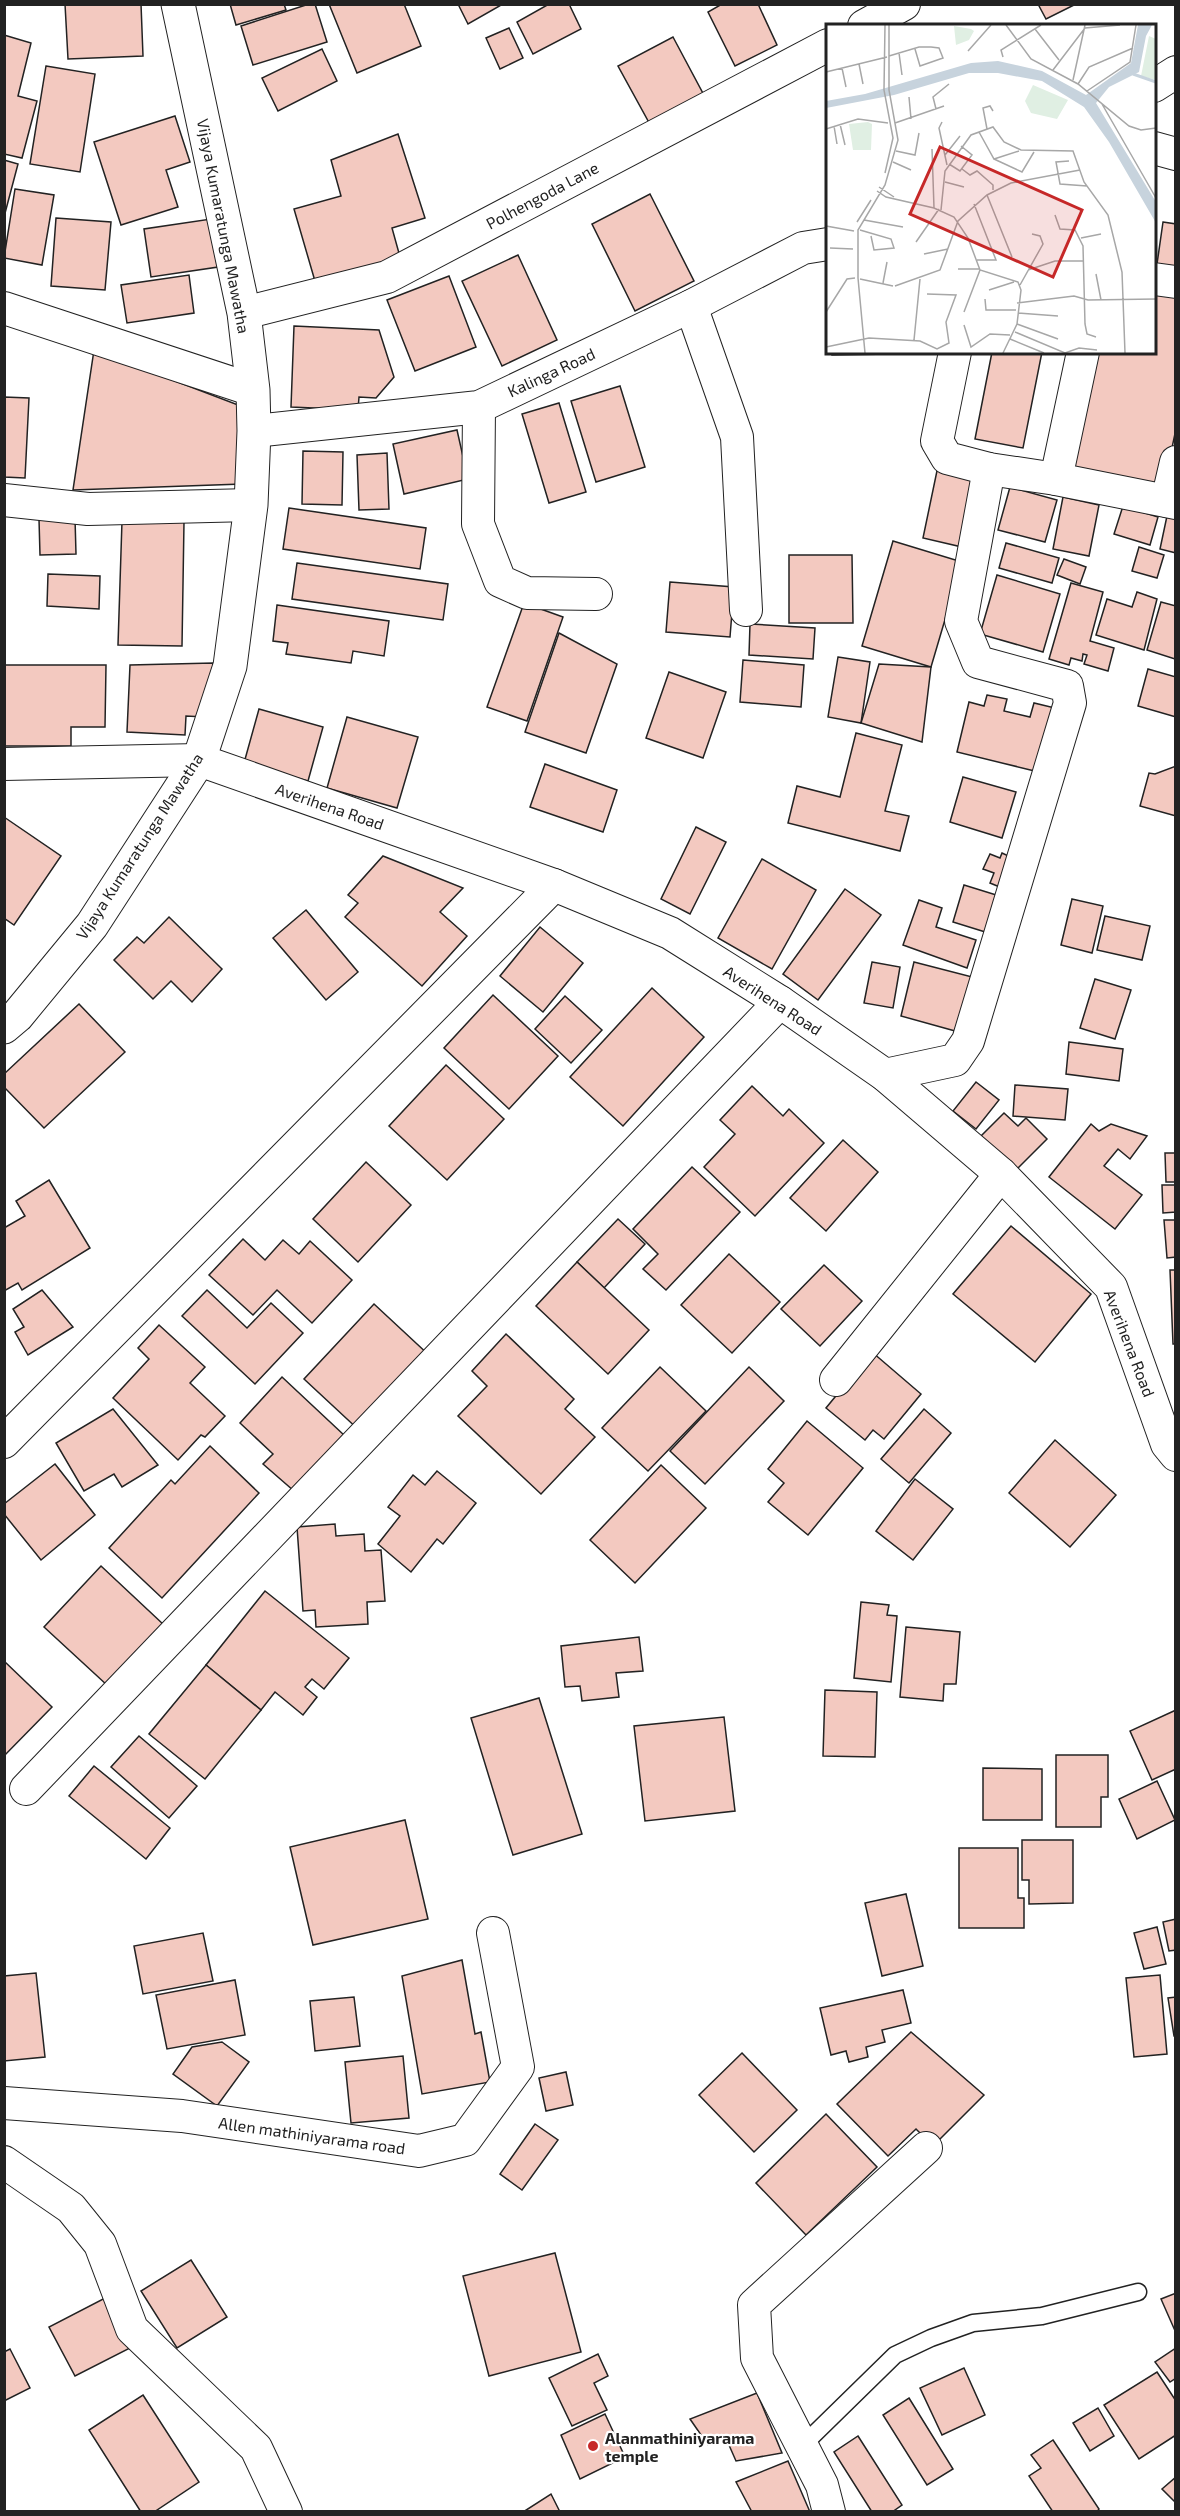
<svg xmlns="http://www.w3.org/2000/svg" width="1180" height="2516" viewBox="0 0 1180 2516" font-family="'Exo 2',sans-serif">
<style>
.building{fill:#f3c9c0;stroke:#222;stroke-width:1.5}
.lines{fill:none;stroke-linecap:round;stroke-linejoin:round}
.service-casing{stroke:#222;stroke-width:19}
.minor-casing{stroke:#222;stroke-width:34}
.secondary-casing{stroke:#222;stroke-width:35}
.service{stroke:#fff;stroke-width:16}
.minor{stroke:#fff;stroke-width:32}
.secondary{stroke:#fff;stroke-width:33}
.poi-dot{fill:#c62828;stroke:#fff;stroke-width:2}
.labels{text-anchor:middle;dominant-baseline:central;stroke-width:4.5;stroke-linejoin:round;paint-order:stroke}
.street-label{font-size:16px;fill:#222;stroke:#fff}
.poi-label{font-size:16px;font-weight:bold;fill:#222;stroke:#fff;text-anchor:start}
.inset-river{fill:none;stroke:#c7d3dd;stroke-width:3}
.inset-road{fill:none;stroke:#a7a7a7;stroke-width:1.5}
.view{fill:#c62828;fill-opacity:0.15;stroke:#c62828;stroke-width:3}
.inset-edge{fill:none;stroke:#222;stroke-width:3}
</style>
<rect width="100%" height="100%" fill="#fff"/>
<g class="building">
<path d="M65 4H141L143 56 68 59Z"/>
<path d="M230 4H284L286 10 236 25Z"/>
<path d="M309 4H315L327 42 253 65 241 26Z"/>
<path d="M329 4H404L421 46 357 73Z"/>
<path d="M458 4H503L468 24Z"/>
<path d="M549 4H569L581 29 533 54 517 22Z"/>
<path d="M722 4H758L777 45 735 66 708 12Z"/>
<path d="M1038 4H1076L1046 19Z"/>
<path d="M509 28 523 58 500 69 486 38Z"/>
<path d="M4 35 31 43 18 96 37 101 22 158 4 154Z"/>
<path d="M673 37 706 99 652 128 618 66Z"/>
<path d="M322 49 337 81 278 111 262 78Z"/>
<path d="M46 66 95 74 80 172 30 164Z"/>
<path d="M175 116 190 162 166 170 178 207 121 225 94 142Z"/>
<path d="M398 134 425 218 392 228 402 264 317 288 294 209 341 196 331 160Z"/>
<path d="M4 160 18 164 4 217Z"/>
<path d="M15 189 54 195 42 265 4 258Z"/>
<path d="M650 194 694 281 635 311 592 224Z"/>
<path d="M56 218 111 222 105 290 51 286Z"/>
<path d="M211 219 218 267 151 277 144 229Z"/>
<path d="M1163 222 1176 224V267L1157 264Z"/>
<path d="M518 255 557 340 502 366 462 281Z"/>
<path d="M189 275 194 313 127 323 121 285Z"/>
<path d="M449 276 476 347 415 371 387 300Z"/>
<path d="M1154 287 1176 291V429L1163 490 1068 470 1091 352H1154Z"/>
<path d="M294 326 379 330 394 377 376 398 359 397 358 410 291 407Z"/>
<path d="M94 350 246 408 242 484 73 490Z"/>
<path d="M832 352H891V354L832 355Z"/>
<path d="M992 352H1042L1023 448 975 439Z"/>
<path d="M620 386 645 467 596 482 571 401Z"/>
<path d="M4 397 29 398 25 478 4 477Z"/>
<path d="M559 403 586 492 549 503 522 414Z"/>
<path d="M457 430 468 479 404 494 393 444Z"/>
<path d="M303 451 343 452 342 505 302 504Z"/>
<path d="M387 453 389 509 359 510 357 455Z"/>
<path d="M938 466 977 475 962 547 923 538Z"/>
<path d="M1010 487 1057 500 1045 542 998 530Z"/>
<path d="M1063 497 1099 505 1089 556 1053 549Z"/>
<path d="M1123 506 1158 517 1150 545 1114 534Z"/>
<path d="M289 508 426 528 420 569 283 549Z"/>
<path d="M1167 516 1176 518V553L1160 549Z"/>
<path d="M75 518 76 554 40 555 39 519Z"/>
<path d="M122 521 184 522 182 646 118 645Z"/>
<path d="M893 541 962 562 931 667 862 646Z"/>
<path d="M1006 543 1059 558 1052 583 999 568Z"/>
<path d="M1139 547 1164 555 1157 578 1132 571Z"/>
<path d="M789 555H852L853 623H789Z"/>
<path d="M1064 559 1086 567 1080 584 1057 575Z"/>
<path d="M297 563 448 584 443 620 292 599Z"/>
<path d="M48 574 100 576 99 609 47 606Z"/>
<path d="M997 575 1060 594 1043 652 980 634Z"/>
<path d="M670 582 734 587 730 637 666 632Z"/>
<path d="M1071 583 1103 592 1090 641 1114 648 1108 671 1084 664 1087 655 1083 654 1082 661 1071 658 1069 665 1049 659Z"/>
<path d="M1137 592 1157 599 1144 650 1096 635 1107 599 1132 607Z"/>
<path d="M1161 602 1176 606 1175 659 1147 650Z"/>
<path d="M524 603 563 617 527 721 487 707Z"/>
<path d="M277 605 389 621 384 656 353 651 351 663 286 654 288 643 273 641Z"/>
<path d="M750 624 815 628 813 659 749 655Z"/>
<path d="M559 633 617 664 586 753 525 732Z"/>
<path d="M838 657 870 662 861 723 828 717Z"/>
<path d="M743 660 804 665 801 707 740 702Z"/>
<path d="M213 663 211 702 205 717 186 716 185 735 127 732 130 665Z"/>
<path d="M879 664 931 667 922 742 861 723Z"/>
<path d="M4 665H106L105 727H71V746H4Z"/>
<path d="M1148 669 1176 677V717L1138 706Z"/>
<path d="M669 672 726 692 703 758 646 738Z"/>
<path d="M987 695 1007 699 1004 711 1030 717 1034 703 1055 708 1043 773 957 752 969 702 984 706Z"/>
<path d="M259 709 323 727 308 781 244 763Z"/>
<path d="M347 717 418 737 397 808 327 788Z"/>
<path d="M856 733 902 745 885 811 909 816 900 851 788 823 797 786 840 797Z"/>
<path d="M545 764 617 790 603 832 530 807Z"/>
<path d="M1176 766V816L1140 806 1149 773 1155 774Z"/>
<path d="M963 777 1016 792 1002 838 950 822Z"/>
<path d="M4 817 61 856 14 925 4 918Z"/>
<path d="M696 827 726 842 690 914 661 899Z"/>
<path d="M1002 853 1019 861 1007 890 990 883 994 873 983 869 990 854 1000 858Z"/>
<path d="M383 856 463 888 440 912 467 936 422 986 345 917 358 903 348 895Z"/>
<path d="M762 859 816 890 772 969 718 938Z"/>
<path d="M964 885 1006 898 995 935 953 922Z"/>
<path d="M845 889 881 915 818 1000 783 974Z"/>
<path d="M1072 899 1103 906 1092 953 1061 945Z"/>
<path d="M919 900 942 908 936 927 976 940 967 968 903 945Z"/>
<path d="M306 910 358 972 326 1000 273 938Z"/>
<path d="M1105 916 1150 926 1142 960 1097 950Z"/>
<path d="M169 917 222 969 192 1002 171 981 153 999 114 960 137 937 144 943Z"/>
<path d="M540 927 583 963 543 1012 500 976Z"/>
<path d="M872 962 900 967 893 1008 864 1003Z"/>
<path d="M914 962 980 979 966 1034 901 1016Z"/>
<path d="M1095 979 1131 990 1115 1039 1080 1028Z"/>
<path d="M652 988 704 1037 623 1126 570 1077Z"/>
<path d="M493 995 558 1056 509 1109 444 1048Z"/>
<path d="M565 996 602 1030 571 1063 535 1029Z"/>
<path d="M79 1004 125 1052 44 1128 4 1087V1074Z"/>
<path d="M1069 1042 1123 1049 1119 1081 1066 1074Z"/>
<path d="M446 1065 504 1119 447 1180 389 1126Z"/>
<path d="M976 1082 999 1100 976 1129 953 1111Z"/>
<path d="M1015 1085 1068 1089 1065 1120 1013 1116Z"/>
<path d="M752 1086 783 1116 789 1109 824 1143 755 1216 704 1167 735 1134 720 1120Z"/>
<path d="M1004 1113 1018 1126 1026 1118 1047 1139 1016 1170 981 1136Z"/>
<path d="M1091 1124 1099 1131 1111 1124 1147 1136 1130 1159 1118 1149 1104 1166 1142 1195 1115 1229 1049 1177Z"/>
<path d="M843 1140 878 1172 826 1231 790 1198Z"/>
<path d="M1165 1153H1176V1182H1166Z"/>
<path d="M366 1162 411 1205 358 1262 313 1219Z"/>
<path d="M692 1167 740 1212 666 1290 643 1269 658 1254 633 1229Z"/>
<path d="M49 1180 90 1248 22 1290 18 1283 4 1291V1228L25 1216 16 1201Z"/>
<path d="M1162 1185H1176V1212L1163 1213Z"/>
<path d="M618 1219 645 1244 604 1288 577 1262Z"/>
<path d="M1164 1220H1176V1257L1167 1258Z"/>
<path d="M1011 1226 1091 1294 1035 1362 953 1294Z"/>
<path d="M243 1239 265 1260 283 1240 299 1254 310 1241 352 1280 312 1323 277 1290 253 1315 209 1275Z"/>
<path d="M729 1254 780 1302 732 1353 681 1305Z"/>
<path d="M577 1262 649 1330 608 1374 536 1306Z"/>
<path d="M824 1265 862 1301 820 1346 781 1309Z"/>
<path d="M1170 1270H1176V1344H1173Z"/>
<path d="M42 1290 73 1327 28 1355 15 1332 24 1327 13 1309Z"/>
<path d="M207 1290 247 1328 271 1303 303 1333 255 1384 182 1316Z"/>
<path d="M374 1304 431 1357 361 1432 304 1379Z"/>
<path d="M159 1325 205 1367 190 1383 225 1416 205 1437 201 1435 178 1460 113 1398 149 1359 138 1348Z"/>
<path d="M506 1334 574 1399 565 1409 595 1437 541 1494 458 1416 487 1386 472 1371Z"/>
<path d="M872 1352 921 1394 884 1439 873 1430 865 1440 826 1408Z"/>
<path d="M660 1367 706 1411 648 1471 602 1428Z"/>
<path d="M749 1367 784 1401 705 1484 670 1451Z"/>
<path d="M282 1377 345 1436 294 1491 263 1464 273 1454 240 1423Z"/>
<path d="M113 1409 158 1465 122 1487 114 1474 84 1491 56 1443Z"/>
<path d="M924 1409 951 1433 909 1483 881 1459Z"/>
<path d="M807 1421 863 1468 808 1535 768 1502 784 1483 768 1469Z"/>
<path d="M1055 1440 1116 1495 1070 1547 1009 1493Z"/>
<path d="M210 1446 259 1493 162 1598 109 1548 171 1480 175 1484Z"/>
<path d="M55 1464 95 1515 41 1560 4 1514V1504Z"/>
<path d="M661 1465 706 1508 635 1583 590 1540Z"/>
<path d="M437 1471 476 1503 443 1544 437 1539 411 1572 378 1544 400 1516 388 1507 413 1475 425 1485Z"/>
<path d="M915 1479 953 1509 913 1560 876 1531Z"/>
<path d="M335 1524 336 1536 364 1534 365 1551 381 1550 385 1601 367 1602 368 1624 316 1627 315 1610 303 1611 297 1527Z"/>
<path d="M101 1566 164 1625 108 1686 44 1627Z"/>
<path d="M265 1591 349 1658 324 1689 312 1679 305 1687 317 1697 303 1715 275 1692 261 1710 206 1665Z"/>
<path d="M861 1602 889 1605 887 1615 897 1616 891 1682 854 1678Z"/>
<path d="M906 1627 960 1632 956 1684H944L943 1701 900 1697Z"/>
<path d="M639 1637 643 1671 616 1673 619 1697 582 1701 580 1686 565 1687 561 1646Z"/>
<path d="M4 1661 52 1707 4 1756Z"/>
<path d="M206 1665 261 1710 205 1779 149 1734Z"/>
<path d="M825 1690 877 1692 875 1757 823 1756Z"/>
<path d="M539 1698 582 1834 513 1855 471 1718Z"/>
<path d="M1176 1710V1769L1152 1780 1130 1731Z"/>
<path d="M724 1717 735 1811 645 1821 634 1726Z"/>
<path d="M139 1736 197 1786 169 1818 111 1767Z"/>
<path d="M1056 1755H1108V1797H1101V1827H1056Z"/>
<path d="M94 1766 170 1828 146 1859 69 1796Z"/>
<path d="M983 1768 1042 1769V1820H983Z"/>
<path d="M1157 1781 1175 1820 1137 1839 1119 1799Z"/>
<path d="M405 1820 428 1919 313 1945 290 1847Z"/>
<path d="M1022 1840H1073V1903L1029 1904V1880H1022Z"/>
<path d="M959 1848H1018V1898H1024V1928H959Z"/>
<path d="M906 1894 923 1966 882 1976 865 1903Z"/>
<path d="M1176 1919V1950L1169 1951 1163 1922Z"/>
<path d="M1157 1927 1166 1964 1144 1969 1134 1933Z"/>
<path d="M203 1933 213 1981 143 1994 134 1946Z"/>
<path d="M462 1960 475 2034 481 2032 490 2082 422 2094 402 1976Z"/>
<path d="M36 1973 45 2057 4 2061V1976Z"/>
<path d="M1160 1975 1167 2054 1134 2057 1126 1978Z"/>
<path d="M235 1980 245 2035 167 2049 156 1995Z"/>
<path d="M903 1990 911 2023 882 2030 885 2042 866 2047 868 2057 849 2062 846 2051 831 2055 820 2008Z"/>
<path d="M354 1997 360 2046 315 2051 310 2001Z"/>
<path d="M1176 1997V2036H1174L1168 1998Z"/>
<path d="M911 2032 984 2095 933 2146 916 2129 888 2156 837 2104Z"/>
<path d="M222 2042 249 2062 217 2106 173 2074 192 2047Z"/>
<path d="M742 2053 797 2110 754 2152 699 2095Z"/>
<path d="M403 2056 409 2118 351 2123 345 2062Z"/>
<path d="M566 2072 573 2105 546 2111 539 2078Z"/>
<path d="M826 2114 877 2167 806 2235 756 2183Z"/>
<path d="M535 2124 558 2140 522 2190 500 2174Z"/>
<path d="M555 2253 581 2352 489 2376 463 2276Z"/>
<path d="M191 2260 227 2317 177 2348 141 2291Z"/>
<path d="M1176 2293V2333L1161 2299Z"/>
<path d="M107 2297 132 2347 75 2376 49 2327Z"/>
<path d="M1176 2348V2378L1170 2382 1155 2362Z"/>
<path d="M10 2349 30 2388 4 2401V2352Z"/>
<path d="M598 2354 608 2376 594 2383 607 2410 572 2426 549 2378Z"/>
<path d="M964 2368 985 2415 942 2435 920 2388Z"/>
<path d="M1157 2372 1176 2401V2435L1139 2459 1104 2405Z"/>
<path d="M757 2393 782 2453 736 2461 725 2436 708 2445 690 2419Z"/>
<path d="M143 2395 199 2482 154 2512H141L89 2430Z"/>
<path d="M909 2398 953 2469 927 2485 883 2415Z"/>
<path d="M1098 2408 1114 2436 1090 2451 1073 2423Z"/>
<path d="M605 2414 625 2457 580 2479 561 2435Z"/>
<path d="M858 2436 902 2505 892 2512H872L834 2452Z"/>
<path d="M1053 2440 1099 2509 1097 2512H1053L1029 2476 1041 2468 1031 2455Z"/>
<path d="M788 2461 810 2512H752L736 2482Z"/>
<path d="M1176 2477V2503L1162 2489Z"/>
<path d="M551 2494 560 2512H523Z"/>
</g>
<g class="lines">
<defs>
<path id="service" d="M802 2446 895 2355 931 2338 973 2323 1042 2316 1138 2292"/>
<g id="minor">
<path d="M864 26 904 4"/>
<path d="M1154 86 1176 72"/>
<path d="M1154 148 1176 154"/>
<path d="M1154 279 1176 282"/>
<path d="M691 306 737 437 746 610"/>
<path d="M4 308 253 390"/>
<path d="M244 313 387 277 828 45"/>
<path d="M955 352 937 441 947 458 989 469 1056 479 1176 503"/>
<path d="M479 407 478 524 500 581 527 593 596 594"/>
<path d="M254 431 479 407 691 306 803 248 828 244"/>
<path d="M1056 479 1083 352"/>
<path d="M4 500 88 509 251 505"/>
<path d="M1167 501 1176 462"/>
<path d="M4 764 199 760 554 885 670 933 780 1002 885 1075 1001 1174 1111 1287 1167 1444 1176 1455"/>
<path d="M885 1075 955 1060 968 1041 1070 703 1067 686 978 662 961 621 989 469"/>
<path d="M836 1380 1001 1174"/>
<path d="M4 1442 554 885"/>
<path d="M26 1789 780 1002"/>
<path d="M4 2103 182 2116 419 2151 465 2140 518 2067 493 1933"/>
<path d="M4 2162 71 2208 100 2244 132 2329 256 2448 286 2512"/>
<path d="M829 2512 822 2485 757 2358 754 2305 926 2148"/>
</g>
<path id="secondary" d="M4 1027 17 1016 92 925 199 760 230 666 251 505 254 431 253 390 244 313 178 4"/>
</defs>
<use href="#service" class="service-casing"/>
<use href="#minor" class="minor-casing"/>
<use href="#secondary" class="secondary-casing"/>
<use href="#service" class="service"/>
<use href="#minor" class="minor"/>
<use href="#secondary" class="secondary"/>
</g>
<circle class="poi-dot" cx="593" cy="2446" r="6"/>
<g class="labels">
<g class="street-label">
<text transform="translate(542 195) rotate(-28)">Polhengoda Lane</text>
<text transform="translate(224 226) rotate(79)">Vijaya Kumaratunga Mawatha</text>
<text transform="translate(551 372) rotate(-25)">Kalinga Road</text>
<text transform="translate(330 806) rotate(19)">Averihena Road</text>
<text transform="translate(139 846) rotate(-57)">Vijaya Kumaratunga Mawatha</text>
<text transform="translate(773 1000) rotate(33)">Averihena Road</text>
<text transform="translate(1130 1343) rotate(69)">Averihena Road</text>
<text transform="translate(312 2135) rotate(8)">Allen mathiniyarama road</text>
</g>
<g class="poi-label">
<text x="605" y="2437">Alanmathiniyarama<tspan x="605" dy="18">temple</tspan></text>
</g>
</g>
<g transform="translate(826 24)">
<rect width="330" height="330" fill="#fff"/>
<path d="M128 2 145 5 148 7 143 16 130 21ZM323 12 330 15V56L315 52ZM207 61 242 76 231 95 205 89 199 77ZM42 98 46 100 45 126H27L23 100Z" fill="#e0efe3"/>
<path d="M312 1H326L320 12 313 48 283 63 270 79 330 178V199L283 118 258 83 216 57 172 49H143L68 71 0 84V77L39 70 145 39 172 37 216 47 260 71 305 39Z" fill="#c7d3dd"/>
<path class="inset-river" d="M307 50 330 58"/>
<path class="inset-road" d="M59 1 58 66 67 114 59 149M180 1 205 35 252 60 303 102 315 106 330 104M209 5 233 36M142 27 165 1M73 29 76 51M63 32 93 23H105L113 24 117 34 94 42 89 25M177 33 175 26 215 1M33 40 37 60M16 44 20 63M227 46 259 4 294 1M0 48 61 33M247 56 259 1M252 60 263 43 307 24M261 67 304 38 310 1M83 73 85 95M276 80 330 174M110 85 107 73 123 60M116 98 113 104 121 141M69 99 118 82M14 100 19 121M8 102 11 120M0 105 32 95 62 99M161 105 157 84 164 82 167 87M153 108 168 135 193 127M106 125 108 184M70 127 89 131 93 109M119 131 134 112M168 135 196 148 208 128M243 137 230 138 234 160 261 162M67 138 85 146M123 140 134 147 146 131 135 122M136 145 144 151 151 147 167 161V166M119 158 138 163M53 163 68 173M51 167 60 173 108 184 128 193 142 214 154 246 192 258 195 266 191 300 177 329M161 171 186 233M148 180 170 236H151M115 186 119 147 145 111 167 103 178 118 195 126 247 127 258 158 282 191 296 248 299 329M229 191 234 205 249 206 257 222 259 300 261 310 270 313M38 196 77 203M31 198 45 176M0 202 28 207M34 206 65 215 68 224 48 226 45 212M255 214 275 210M90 218 113 185M4 224 27 225M98 230 122 225M132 245H153M202 246 229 237H258M270 250 275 276M34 255 67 262M57 259 61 238M194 261 217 220 214 212 206 210M69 262 114 246 132 197 161 171 185 159 254 146M163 266 188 258M159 275 160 286H190M191 279 248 272 262 276 330 275M0 288 21 255 29 254M138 288 154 246M192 289 232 292M191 300 232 315M138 301 145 323 164 310 184 311M189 308 239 329 253 324 271 326M184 315 218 329M88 316 94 255M0 323 43 314 94 317 111 325 123 319 120 298 130 271 101 270M39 329 32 254V206L59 161 72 116 63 66V1"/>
<path class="view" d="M114 123 256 186 227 253 84 190Z"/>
<rect width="330" height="330" class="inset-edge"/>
</g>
<rect width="1180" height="2516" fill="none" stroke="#222222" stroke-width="12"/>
</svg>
